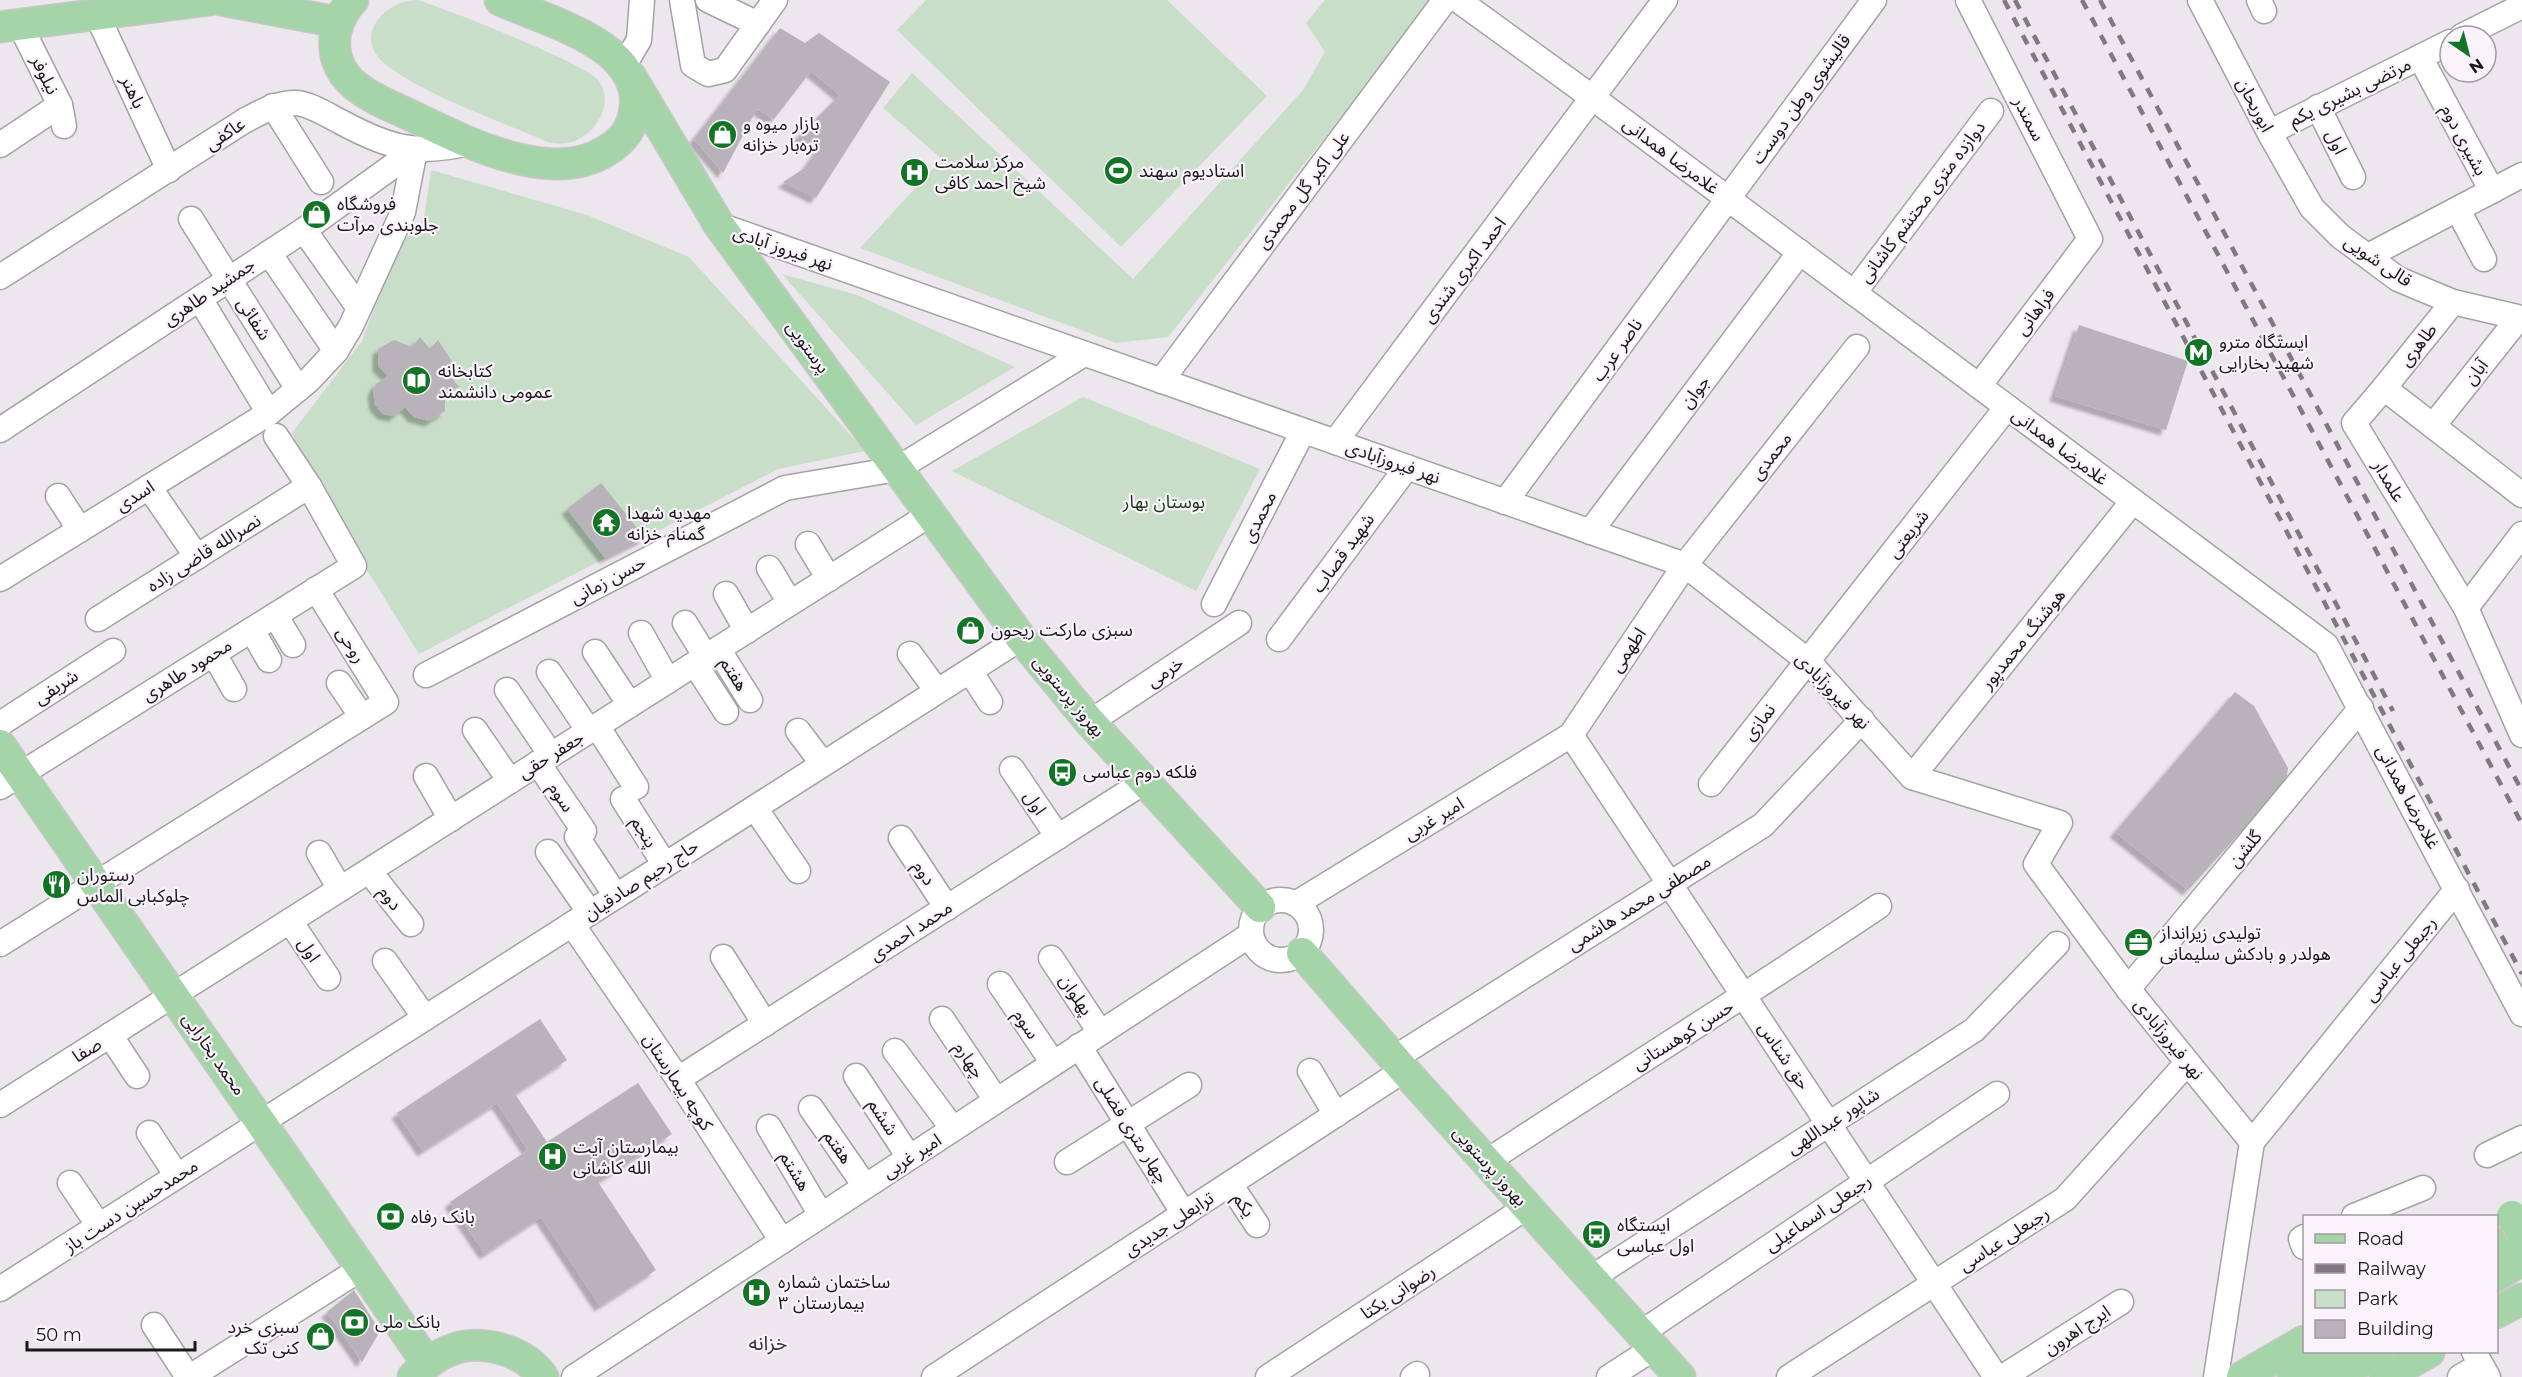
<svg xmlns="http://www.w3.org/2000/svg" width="2522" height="1377" viewBox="0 0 2522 1377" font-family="Montserrat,'Noto Sans Arabic',sans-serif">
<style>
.green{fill:#c8dec8}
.building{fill:#b8b2b9;filter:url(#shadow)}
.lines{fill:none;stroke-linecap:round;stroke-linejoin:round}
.minor-casing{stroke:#a6a0a7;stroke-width:27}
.major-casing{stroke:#c8c7c8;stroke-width:33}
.minor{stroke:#fff;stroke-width:24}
.major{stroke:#a4d4a7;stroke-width:30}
.rail{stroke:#7e7a7f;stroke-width:4.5;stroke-dasharray:10 10;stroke-linecap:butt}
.major-bridge-casing{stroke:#c8c7c8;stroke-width:33;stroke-linecap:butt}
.major-bridge{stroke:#a4d4a7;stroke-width:30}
.labels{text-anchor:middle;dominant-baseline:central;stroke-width:4.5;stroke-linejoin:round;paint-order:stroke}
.street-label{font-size:18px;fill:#19171a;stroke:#faf3fb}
.poi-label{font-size:18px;fill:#19171a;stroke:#faf3fb;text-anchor:start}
.park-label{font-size:18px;fill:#153a19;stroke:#faf3fb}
.neighbourhood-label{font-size:20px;fill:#373238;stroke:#faf3fb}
</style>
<defs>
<filter id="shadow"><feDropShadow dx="-5.5" dy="5.5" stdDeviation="1.5" flood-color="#0004"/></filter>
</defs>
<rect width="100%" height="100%" fill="#ece6ed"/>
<g class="green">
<path d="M418 0C458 14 496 29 534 46 554 55 574 63 592 75 624 96 591 154 548 142 500 121 426 96 385 64 352 37 384 0 418 0Z"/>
<path d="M926 0H1167L1267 96 1121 247 897 30Z"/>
<path d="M1325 0H1433L1168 337 1116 343 860 248 942 159 883 108 912 73 1133 279 1303 90 1325 52 1306 23Z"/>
<path d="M431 170 587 215 689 257 865 451 778 469 419 654 335 518 292 433 362 341 397 248 424 219Z"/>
<path d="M782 274 857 295 1015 367 916 425Z"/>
<path d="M1083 397 1260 469 1196 591 952 471Z"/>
</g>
<g class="building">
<path d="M780 28 805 43 819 33 890 82 816 198 783 182 805 168 819 148 798 137 840 95 811 71 774 119 757 109 723 173 694 139Z"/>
<path d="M2079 325 2188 361 2166 430 2055 396Z"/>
<path d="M420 337 430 349 438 340 455 366 451 377 459 387 445 393V411L430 421 414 417 405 407 394 416 383 414 375 405 373 392 376 384 388 376 378 366V349L394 340 412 347Z"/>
<path d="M601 483 645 538 605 558 567 509Z"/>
<path d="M2235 692 2254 706 2288 768 2286 782 2188 890 2115 832Z"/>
<path d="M540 1019 567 1060 515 1094 547 1142 638 1083 672 1134 598 1182 656 1270 600 1306 541 1217 485 1254 450 1202 528 1150 497 1103 423 1151 397 1113Z"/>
<path d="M354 1290 380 1331 362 1362 327 1312Z"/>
</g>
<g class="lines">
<defs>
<g id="minor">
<path d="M682 0 693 65 708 74 725 70 775 0"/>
<path d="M708 0 758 24"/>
<path d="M1458 0 1593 98 2326 645 2522 1014"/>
<path d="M1968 0 2090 239 1979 386"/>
<path d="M2200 0 2269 132 2312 208 2340 236 2398 279 2453 302 2522 318"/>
<path d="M2259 0 2264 11"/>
<path d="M97 15 169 170"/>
<path d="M20 25 60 105 64 126"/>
<path d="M2462 36 2522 6"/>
<path d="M2420 57 2492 191"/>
<path d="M623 67 639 40 642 0"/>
<path d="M273 106 321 182"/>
<path d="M2318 107 2353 177"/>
<path d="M2282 126 2450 42"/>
<path d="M0 145 60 105"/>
<path d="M2458 210 2484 259"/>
<path d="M191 219 298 389"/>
<path d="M719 225 1685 565 1808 661 1912 777 2060 823 2036 864 2128 989 2252 1142 2216 1377"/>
<path d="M304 230 359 308"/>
<path d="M269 253 336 351"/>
<path d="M2368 256 2522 175"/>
<path d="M0 277 244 121C261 112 276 103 295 103 309 103 329 116 341 122 391 149 418 156 473 142"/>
<path d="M1854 293 1991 111"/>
<path d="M200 299 269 413"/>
<path d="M1161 381 1445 0"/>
<path d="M2384 388 2453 302"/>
<path d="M2433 426 2518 319"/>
<path d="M0 430 304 230 415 150"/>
<path d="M1335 442 1665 0"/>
<path d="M149 487 197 557"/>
<path d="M2522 495 2384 388 2354 423 2466 608 2522 735"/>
<path d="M58 496 80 530"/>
<path d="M1505 502 1874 0"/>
<path d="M1590 532 1800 252"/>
<path d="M808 544 829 579"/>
<path d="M769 568 790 603"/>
<path d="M0 579 269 413 309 380 336 351 351 326 403 212 415 150"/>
<path d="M726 594 747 631"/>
<path d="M1214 604 1303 431"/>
<path d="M2466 608 2522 534"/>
<path d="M275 615 293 645"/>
<path d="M98 619 309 486"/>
<path d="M685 623 706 657"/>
<path d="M252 630 269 660"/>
<path d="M641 633 668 681"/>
<path d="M1279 639 1407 467"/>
<path d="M718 649 750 700"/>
<path d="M595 652 630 705"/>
<path d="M214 654 234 689"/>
<path d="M910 654 937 691"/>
<path d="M695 664 726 712"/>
<path d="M970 671 990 702"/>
<path d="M549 672 589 731"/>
<path d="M426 675 785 488 897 469 1084 354"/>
<path d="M339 683 362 717"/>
<path d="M507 690 551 755"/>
<path d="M1090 722 1239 623"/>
<path d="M0 724 113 651"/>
<path d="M597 726 636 787"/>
<path d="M475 730 510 781"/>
<path d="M798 731 823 764"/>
<path d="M1571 735 1996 1377"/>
<path d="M538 763 584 831"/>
<path d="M1012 769 1058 837"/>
<path d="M426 776 451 819"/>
<path d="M1912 777 2133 501"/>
<path d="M1711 784 2007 407"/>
<path d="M0 787 354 566 309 486 276 436"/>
<path d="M623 799 665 865"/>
<path d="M755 808 798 871"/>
<path d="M577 837 616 896"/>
<path d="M901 838 947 908"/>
<path d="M548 852 590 913"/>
<path d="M319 853 340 889"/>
<path d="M369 871 411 924"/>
<circle cx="1281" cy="930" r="30"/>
<path d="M1297 903 1571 735 1685 565 1857 347"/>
<path d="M290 921 328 978"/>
<path d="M572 924 678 1079 782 1241"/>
<path d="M0 944 386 702 316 589"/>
<path d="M723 957 765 1024"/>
<path d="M1051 958 1100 1032"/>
<path d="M385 961 425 1018"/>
<path d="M1000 984 1053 1063"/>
<path d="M2128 989 2361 708"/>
<path d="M942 1019 996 1100"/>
<path d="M110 1035 137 1076"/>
<path d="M1079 1046 1184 1214"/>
<path d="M895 1051 953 1129"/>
<path d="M1393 1059 1763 825 1862 720"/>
<path d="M1310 1071 1336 1115"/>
<path d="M856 1076 909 1157"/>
<path d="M678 1079 1144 782"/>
<path d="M0 1105 929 515"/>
<path d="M811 1108 865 1186"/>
<path d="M769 1127 821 1215"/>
<path d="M149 1133 177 1176"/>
<path d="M2252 1142 2457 889"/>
<path d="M2487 1155 2522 1138"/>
<path d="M1067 1162 1189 1085"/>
<path d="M1486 1162C1617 1076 1750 993 1879 906"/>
<path d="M70 1183 99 1226"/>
<path d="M1230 1184 1257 1225"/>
<path d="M2354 1216 2423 1188"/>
<path d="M2304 1237 2301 1239 2304 1247"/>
<path d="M1591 1278 1974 1030 2057 944"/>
<path d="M0 1289 1021 638"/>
<path d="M154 1325 188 1377"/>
<path d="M1641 1333 1997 1094"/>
<path d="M2474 1352 2488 1377"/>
<path d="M190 1377 362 1268"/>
<path d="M574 1377 1250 935"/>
<path d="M934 1377 1404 1070"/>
<path d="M1268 1377 1527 1207"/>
<path d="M1413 1377 1417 1374"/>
<path d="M1609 1377 1654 1348"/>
<path d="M1789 1377 2065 1199 2187 1063"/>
<path d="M2003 1377 2121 1302"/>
<path d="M2460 1377 2481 1365"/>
</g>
<g id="major">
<path d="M221 0 337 22"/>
<path d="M353 0C336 18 329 43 340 67 353 94 393 106 418 119 470 144 552 185 606 151 623 141 633 128 635 108 643 44 545 21 500 0"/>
<path d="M0 27 209 0"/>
<path d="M631 77 719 225 1021 638 1090 722 1260 907"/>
<path d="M0 745 427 1363"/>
<path d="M1302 953 1404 1070 1680 1377"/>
<path d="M2496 1250 2512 1239"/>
<path d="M2496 1276 2522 1260"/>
<path d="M2496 1313 2522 1299"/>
<path d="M413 1377C423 1367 433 1358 446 1352 478 1337 523 1349 543 1377"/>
<path d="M2242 1377 2304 1341"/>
<path d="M2293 1377 2336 1352"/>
<path d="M2336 1377 2377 1352"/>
<path d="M2385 1377 2429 1352"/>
</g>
</defs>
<use href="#minor" class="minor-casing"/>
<use href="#major" class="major-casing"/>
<use href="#minor" class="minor"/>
<use href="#major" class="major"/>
<g class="rail">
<path d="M2004 0 2522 974"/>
<path d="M2015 0 2393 711"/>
<path d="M2082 0 2522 824"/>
<path d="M2100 0 2522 791"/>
</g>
<defs>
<path id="major-bridge" d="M2512 1216 2522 1233"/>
</defs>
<use href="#major-bridge" class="major-bridge-casing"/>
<use href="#major-bridge" class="major-bridge"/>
</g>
<defs>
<symbol id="shop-disc" viewBox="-11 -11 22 22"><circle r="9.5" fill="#127526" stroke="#faf3fb"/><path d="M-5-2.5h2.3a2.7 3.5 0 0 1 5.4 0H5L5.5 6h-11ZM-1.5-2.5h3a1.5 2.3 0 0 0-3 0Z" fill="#fff"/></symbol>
<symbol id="stadium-disc" viewBox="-11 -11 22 22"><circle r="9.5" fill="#127526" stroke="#faf3fb"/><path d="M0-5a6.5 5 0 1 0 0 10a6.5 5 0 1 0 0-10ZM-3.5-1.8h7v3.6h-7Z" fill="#fff"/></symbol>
<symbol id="hospital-disc" viewBox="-11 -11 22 22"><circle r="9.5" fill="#127526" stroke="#faf3fb"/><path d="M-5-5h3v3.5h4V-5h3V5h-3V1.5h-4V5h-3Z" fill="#fff"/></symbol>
<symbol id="metro-disc" viewBox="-11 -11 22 22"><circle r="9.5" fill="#127526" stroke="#faf3fb"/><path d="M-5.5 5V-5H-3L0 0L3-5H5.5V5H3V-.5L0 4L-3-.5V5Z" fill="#fff"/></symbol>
<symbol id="library-disc" viewBox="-11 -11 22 22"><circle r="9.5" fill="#127526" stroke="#faf3fb"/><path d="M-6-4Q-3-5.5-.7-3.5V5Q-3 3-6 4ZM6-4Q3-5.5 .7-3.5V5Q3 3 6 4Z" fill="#fff"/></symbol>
<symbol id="temple-disc" viewBox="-11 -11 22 22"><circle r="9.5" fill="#127526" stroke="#faf3fb"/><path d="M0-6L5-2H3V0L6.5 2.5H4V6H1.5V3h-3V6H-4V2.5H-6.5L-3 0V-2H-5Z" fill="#fff"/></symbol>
<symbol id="bus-disc" viewBox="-11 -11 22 22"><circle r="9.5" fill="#127526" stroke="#faf3fb"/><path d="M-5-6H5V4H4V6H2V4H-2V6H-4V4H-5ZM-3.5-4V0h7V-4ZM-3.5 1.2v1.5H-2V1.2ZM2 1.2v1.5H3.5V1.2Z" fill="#fff"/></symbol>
<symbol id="restaurant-disc" viewBox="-11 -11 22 22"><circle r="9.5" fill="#127526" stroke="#faf3fb"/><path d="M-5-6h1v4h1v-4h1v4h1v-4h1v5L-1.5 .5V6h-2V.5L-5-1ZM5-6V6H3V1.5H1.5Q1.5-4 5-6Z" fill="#fff"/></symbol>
<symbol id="office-disc" viewBox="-11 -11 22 22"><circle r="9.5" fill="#127526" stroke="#faf3fb"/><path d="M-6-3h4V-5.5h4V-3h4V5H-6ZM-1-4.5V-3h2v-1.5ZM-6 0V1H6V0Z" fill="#fff"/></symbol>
<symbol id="bank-disc" viewBox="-11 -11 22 22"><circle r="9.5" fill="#127526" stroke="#faf3fb"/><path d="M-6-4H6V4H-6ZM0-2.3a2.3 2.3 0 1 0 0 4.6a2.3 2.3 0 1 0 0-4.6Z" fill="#fff"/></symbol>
</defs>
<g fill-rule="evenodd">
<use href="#shop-disc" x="706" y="118" width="33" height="33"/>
<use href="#stadium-disc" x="1102" y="154" width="33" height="33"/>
<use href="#hospital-disc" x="898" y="156" width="33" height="33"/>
<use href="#shop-disc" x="300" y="198" width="33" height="33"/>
<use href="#metro-disc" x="2182" y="336" width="33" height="33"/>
<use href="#library-disc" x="400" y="364" width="33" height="33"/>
<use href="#temple-disc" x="590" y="506" width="33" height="33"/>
<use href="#shop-disc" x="954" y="614" width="33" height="33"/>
<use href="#bus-disc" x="1046" y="756" width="33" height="33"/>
<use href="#restaurant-disc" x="40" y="868" width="33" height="33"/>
<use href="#office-disc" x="2122" y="926" width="33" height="33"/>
<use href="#hospital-disc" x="536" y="1140" width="33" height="33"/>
<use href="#bank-disc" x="374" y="1200" width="33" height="33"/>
<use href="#bus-disc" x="1580" y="1218" width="33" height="33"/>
<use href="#hospital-disc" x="740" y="1276" width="33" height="33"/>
<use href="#bank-disc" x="338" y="1306" width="33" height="33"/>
<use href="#shop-disc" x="304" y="1320" width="33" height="33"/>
</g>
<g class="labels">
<g class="street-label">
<text transform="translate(45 75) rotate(64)">نیلوفر</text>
<text transform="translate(133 92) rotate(65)">باهنر</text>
<text transform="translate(2350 92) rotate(-26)">مرتضی بشیری یکم</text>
<text transform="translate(1801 99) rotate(-54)">قالیشوی وطن دوست</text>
<text transform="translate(2255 105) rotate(62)">ابوریحان</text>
<text transform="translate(2029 119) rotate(63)">سمندر</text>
<text transform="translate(225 134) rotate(-34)">عاکفی</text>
<text transform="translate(2464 140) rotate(62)">بشیری دوم</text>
<text transform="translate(2336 142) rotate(64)">اول</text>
<text transform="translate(1671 156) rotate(37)">غلامرضا همدانی</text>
<text transform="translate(1303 190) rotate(-53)">علی اکبر گل محمدی</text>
<text transform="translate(1922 202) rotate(-53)">دوازده متری محتشم کاشانی</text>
<text transform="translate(783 248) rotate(19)">نهر فیروز آبادی</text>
<text transform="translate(2378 261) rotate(34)">قالی شویی</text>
<text transform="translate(1464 270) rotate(-53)">احمد اکبری شندی</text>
<text transform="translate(209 292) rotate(-34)">جمشید طاهری</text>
<text transform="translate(2035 312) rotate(-53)">فراهانی</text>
<text transform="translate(254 319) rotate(57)">شفائی</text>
<text transform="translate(2418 345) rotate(-52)">طاهری</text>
<text transform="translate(808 347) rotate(54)">پرستویی</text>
<text transform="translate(1617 350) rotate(-54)">ناصر عرب</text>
<text transform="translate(2476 372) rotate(-52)">آبان</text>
<text transform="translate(1695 392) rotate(-53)">جوان</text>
<text transform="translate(2060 447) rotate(37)">غلامرضا همدانی</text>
<text transform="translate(1771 456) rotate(-52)">محمدی</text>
<text transform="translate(1393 462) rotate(19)">نهر فیروزآبادی</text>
<text transform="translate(2389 481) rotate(59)">علمدار</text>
<text transform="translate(135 496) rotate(-32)">اسدی</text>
<text transform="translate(1259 517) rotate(-63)">محمدی</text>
<text transform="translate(1908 534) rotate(-52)">شریعتی</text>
<text transform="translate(204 553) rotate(-32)">نصرالله قاضی زاده</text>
<text transform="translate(1343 553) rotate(-54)">شهید قصاب</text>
<text transform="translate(608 580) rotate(-28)">حسن زمانی</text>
<text transform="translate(2023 639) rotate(-51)">هوشنگ محمدپور</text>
<text transform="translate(351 645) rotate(58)">روحی</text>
<text transform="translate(1628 650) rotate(-56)">اطهمی</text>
<text transform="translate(187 670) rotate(-32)">محمود طاهری</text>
<text transform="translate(1165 672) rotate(-34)">خرمی</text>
<text transform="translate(734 674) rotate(58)">هفتم</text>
<text transform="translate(56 687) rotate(-33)">شریفی</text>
<text transform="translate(1833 691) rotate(46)">نهر فیروزآبادی</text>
<text transform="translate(1069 696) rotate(50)">بهروز پرستویی</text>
<text transform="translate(1759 722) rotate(-52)">نمازی</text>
<text transform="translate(551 755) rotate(-32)">جعفر حقی</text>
<text transform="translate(561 797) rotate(56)">سوم</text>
<text transform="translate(2408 797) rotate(62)">غلامرضا همدانی</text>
<text transform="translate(1035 803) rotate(56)">اول</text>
<text transform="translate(1434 819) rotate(-31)">امیر غربی</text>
<text transform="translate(644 832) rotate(58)">پنجم</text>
<text transform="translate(2245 849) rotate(-50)">گلشن</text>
<text transform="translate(924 873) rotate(56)">دوم</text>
<text transform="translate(641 880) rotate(-33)">حاج رحیم صادقیان</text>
<text transform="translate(390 898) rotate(52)">دوم</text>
<text transform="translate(1639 903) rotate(-32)">مصطفی محمد هاشمی</text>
<text transform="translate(911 931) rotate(-33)">محمد احمدی</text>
<text transform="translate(309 950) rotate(57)">اول</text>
<text transform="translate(2400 959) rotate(-51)">رجبعلی عباسی</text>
<text transform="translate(1076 995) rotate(56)">پهلوان</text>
<text transform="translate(1026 1024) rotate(56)">سوم</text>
<text transform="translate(1683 1035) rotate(-32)">حسن کوهستانی</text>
<text transform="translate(2169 1039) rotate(51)">نهر فیروزآبادی</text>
<text transform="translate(87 1050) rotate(-32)">صفا</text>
<text transform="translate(214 1054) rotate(55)">محمد بخارایی</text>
<text transform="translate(1784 1056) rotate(56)">حق شناس</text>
<text transform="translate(969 1060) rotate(56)">چهارم</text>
<text transform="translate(678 1082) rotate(57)">کوچه بیمارستان</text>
<text transform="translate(883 1117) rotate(57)">ششم</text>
<text transform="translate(1833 1121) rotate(-33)">شاپور عبداللهی</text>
<text transform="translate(1132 1130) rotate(58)">چهار متری فضلی</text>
<text transform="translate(838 1147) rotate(55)">هفتم</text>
<text transform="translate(912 1156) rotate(-33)">امیر غربی</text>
<text transform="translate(1490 1166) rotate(48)">بهروز پرستویی</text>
<text transform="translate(795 1171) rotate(59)">هشتم</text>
<text transform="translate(1244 1205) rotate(57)">یکم</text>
<text transform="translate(131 1206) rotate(-33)">محمدحسین دست باز</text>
<text transform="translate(1818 1213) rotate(-34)">رجبعلی اسماعیلی</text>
<text transform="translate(1169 1224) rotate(-33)">ترابعلی جدیدی</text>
<text transform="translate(2004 1239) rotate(-33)">رجبعلی عباسی</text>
<text transform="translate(1398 1292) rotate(-33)">رضوانی یکتا</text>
<text transform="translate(2077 1330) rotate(-33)">ایرج اهرون</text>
</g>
<g class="poi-label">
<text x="743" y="124">بازار میوه و<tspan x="743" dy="21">تره‌بار خزانه</tspan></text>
<text x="935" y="162">مرکز سلامت<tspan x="935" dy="21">شیخ احمد کافی</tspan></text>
<text x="1139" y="171">استادیوم سهند</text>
<text x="337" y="204">فروشگاه<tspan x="337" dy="21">جلوبندی مرآت</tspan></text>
<text x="2219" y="342">ایستگاه مترو<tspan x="2219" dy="21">شهید بخارایی</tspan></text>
<text x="438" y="371">کتابخانه<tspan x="438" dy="21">عمومی دانشمند</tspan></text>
<text x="627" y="513">مهدیه شهدا<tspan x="627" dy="21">گمنام خزانه</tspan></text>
<text x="991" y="630">سبزی مارکت ریحون</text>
<text x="1083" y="772">فلکه دوم عباسی</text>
<text x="77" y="875">رستوران<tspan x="77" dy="21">چلوکبابی الماس</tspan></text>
<text x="2160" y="933">تولیدی زیرانداز<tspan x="2160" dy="21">هولدر و بادکش سلیمانی</tspan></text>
<text x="573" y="1147">بیمارستان آیت<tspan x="573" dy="21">الله کاشانی</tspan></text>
<text x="411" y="1217">بانک رفاه</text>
<text x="1617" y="1225">ایستگاه<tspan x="1617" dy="21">اول عباسی</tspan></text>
<text x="778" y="1282">ساختمان شماره<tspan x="778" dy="21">۳ بیمارستان</tspan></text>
<text x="375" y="1322">بانک ملی</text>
<text x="299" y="1327" text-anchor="end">سبزی خرد<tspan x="299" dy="21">کنی تک</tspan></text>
</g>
<g class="park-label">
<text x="1164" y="502">بوستان بهار</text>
</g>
<g class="neighbourhood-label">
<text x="768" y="1343">خزانه</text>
</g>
</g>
<rect x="2303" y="1215" width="195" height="138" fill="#faf3fb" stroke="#a09ba1" stroke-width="1.5"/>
<rect x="2315" y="1234" width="30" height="9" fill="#a4d4a7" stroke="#a09ba1" stroke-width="1.5"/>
<text x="2357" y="1245" font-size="18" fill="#19171a">Road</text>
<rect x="2315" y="1264" width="30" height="9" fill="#7e7a7f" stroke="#a09ba1" stroke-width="1.5"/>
<text x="2357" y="1275" font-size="18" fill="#19171a">Railway</text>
<rect x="2315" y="1290" width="30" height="18" fill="#c8dec8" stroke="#a09ba1" stroke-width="1.5"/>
<text x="2357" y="1305" font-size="18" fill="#19171a">Park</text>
<rect x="2315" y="1320" width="30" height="18" fill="#b8b2b9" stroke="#a09ba1" stroke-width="1.5"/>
<text x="2357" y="1335" font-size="18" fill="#19171a">Building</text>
<g transform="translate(2468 54) rotate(145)"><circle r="28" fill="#faf3fb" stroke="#a09ba1" stroke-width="1.5"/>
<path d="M0-4.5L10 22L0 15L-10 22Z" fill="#127526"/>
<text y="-9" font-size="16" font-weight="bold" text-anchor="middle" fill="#19171a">N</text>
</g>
<path d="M27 1341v9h168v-9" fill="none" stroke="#19171a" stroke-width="3"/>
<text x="36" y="1341" font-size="18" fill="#19171a" stroke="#faf3fb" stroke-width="4.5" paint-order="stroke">50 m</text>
</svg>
